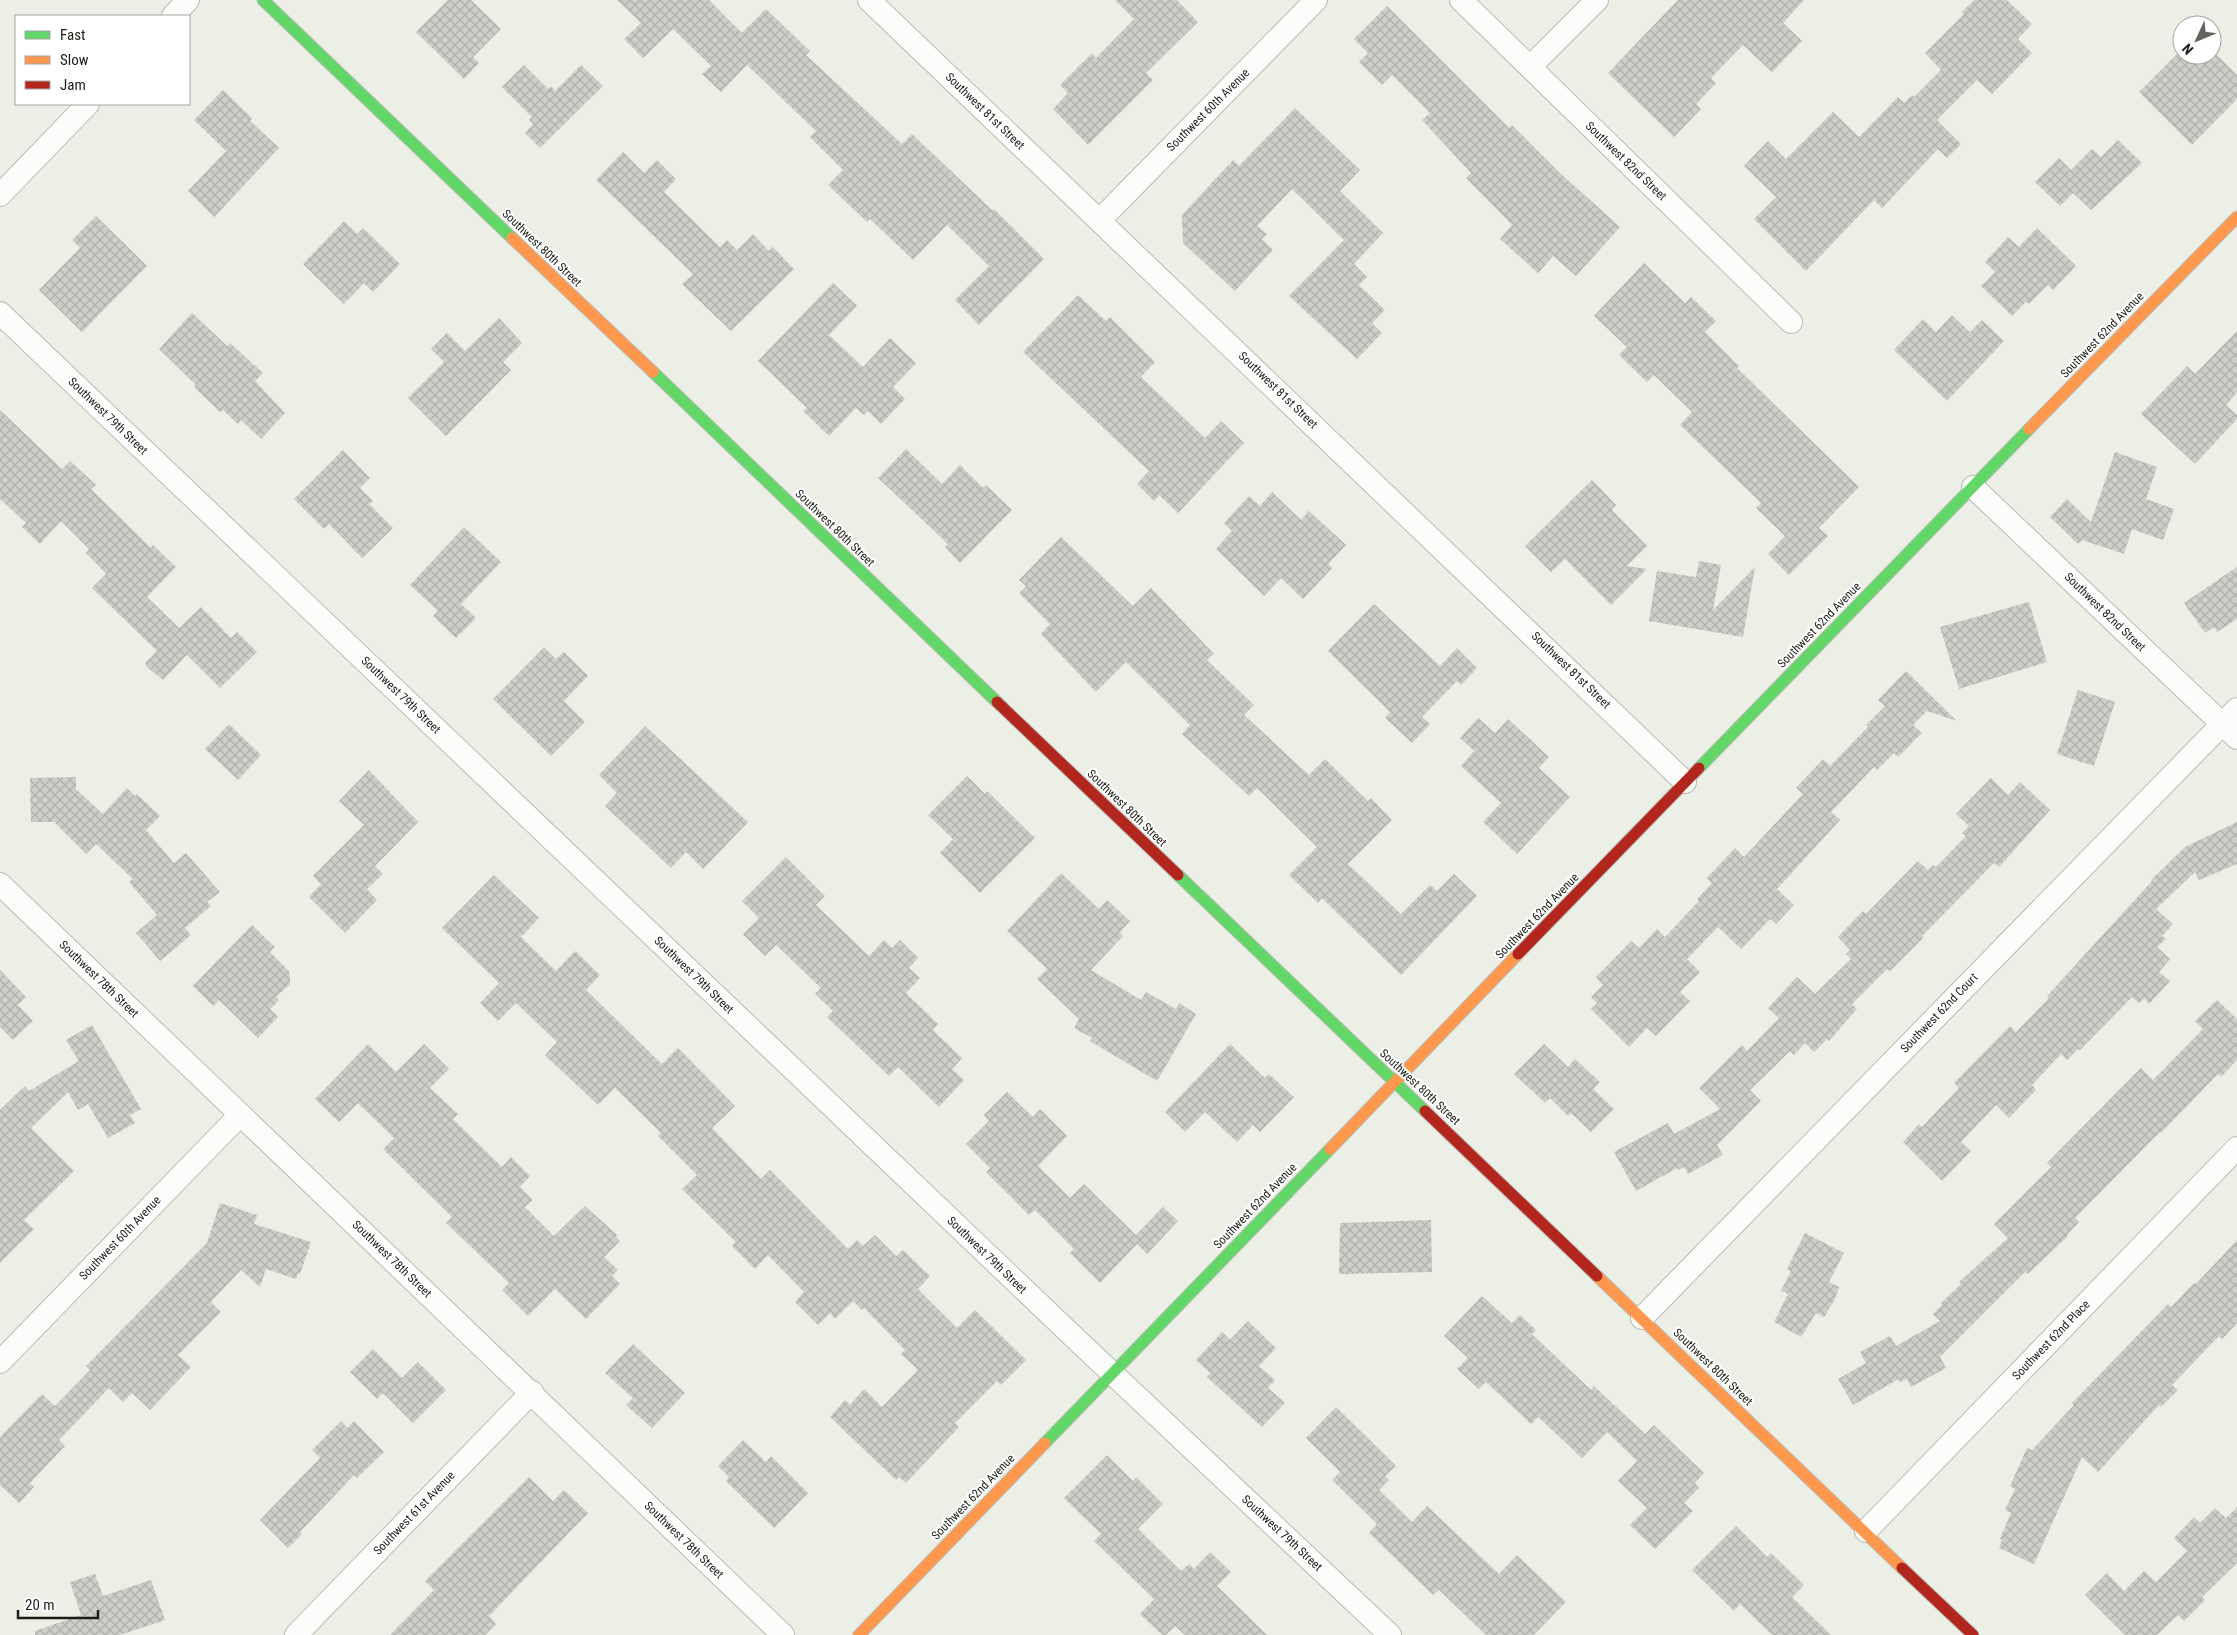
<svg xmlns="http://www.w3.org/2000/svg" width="2237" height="1635" viewBox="0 0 2237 1635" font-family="'Roboto Condensed',sans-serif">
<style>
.building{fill:url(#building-cross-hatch)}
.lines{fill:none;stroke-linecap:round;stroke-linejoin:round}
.street-casing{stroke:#b9bbb4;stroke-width:24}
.fast-casing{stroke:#b9bbb4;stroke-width:13}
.slow-casing{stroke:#b9bbb4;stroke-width:13}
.jam-casing{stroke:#b9bbb4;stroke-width:13}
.street{stroke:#fcfdfb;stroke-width:22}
.fast{stroke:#63d668;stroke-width:11}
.slow{stroke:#ff974d;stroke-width:11}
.jam{stroke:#b3261e;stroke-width:11}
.labels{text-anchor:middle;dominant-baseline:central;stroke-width:4;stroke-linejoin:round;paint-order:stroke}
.street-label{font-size:12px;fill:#1b1d16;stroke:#fff}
</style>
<defs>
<pattern id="building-cross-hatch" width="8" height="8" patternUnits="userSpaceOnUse" patternTransform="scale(1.25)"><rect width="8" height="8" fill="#cccfc7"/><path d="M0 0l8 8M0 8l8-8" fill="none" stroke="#afb1aa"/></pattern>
</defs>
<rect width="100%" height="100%" fill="#ecefe5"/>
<g class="building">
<path d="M448 0H471L501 29 473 57 479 63 464 79 416 32Z"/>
<path d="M617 0H709L742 33 766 9 810 51 806 55 902 144 912 134 992 210 994 209 1044 259 979 325 955 300 989 266 947 225 913 260 870 219 867 222 828 185 843 170 810 137 816 131 747 65 721 92 702 74 711 66 673 29 643 58 624 39 641 23Z"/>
<path d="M1115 0H1177L1198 22 1146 73 1153 80 1088 145 1053 109 1068 93 1060 85 1092 53 1096 58 1134 19Z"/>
<path d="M1678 0H1804L1783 23 1802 41 1772 72 1743 45 1711 78 1716 83 1696 104 1701 109 1674 137 1608 73Z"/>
<path d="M1974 0H2007L2032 24 2018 39 2032 53 1992 94 1977 80 1937 120 1961 144 1947 158 1938 149 1882 208 1874 200 1806 271 1754 219 1776 197 1744 166 1768 141 1786 159 1833 112 1859 137 1898 97 1904 103 1912 95 1914 97 1941 70 1925 53 1964 14 1962 12Z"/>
<path d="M1387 6 1509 128 1512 125 1560 173 1620 227 1576 276 1553 256 1538 273 1500 239 1512 225 1466 178 1471 173 1422 120 1430 113 1392 75 1382 85 1359 62 1368 53 1354 39Z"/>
<path d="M2182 49V55H2212V50L2237 75V99L2192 145 2139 92Z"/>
<path d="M524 65 548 89 551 86 555 91 581 65 603 86 540 148 525 133 533 124 529 120 532 117 502 87Z"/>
<path d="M223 90 252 118 250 121 279 148 214 217 188 191 226 151 194 120Z"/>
<path d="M1295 108 1360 170 1340 191 1383 233 1354 264 1367 277 1359 285 1385 310 1372 323 1382 333 1357 359 1289 296 1344 240 1292 189 1257 226 1267 234 1262 239 1273 250 1235 291 1183 243 1182 215 1233 160 1239 166Z"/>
<path d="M2118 140 2142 163 2091 210 2073 193 2060 206 2035 182 2059 158 2071 170 2092 149 2101 157Z"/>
<path d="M623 152 644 173 657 160 676 179 664 192 720 247 727 240 737 250 753 234 769 251 773 247 794 269 731 331 682 284 693 274 596 180Z"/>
<path d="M96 216 147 266 82 332 39 290 80 248 72 240Z"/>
<path d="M344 221 357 234 363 228 400 264 373 292 364 283 344 304 303 264Z"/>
<path d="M2037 228 2076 266 2053 290 2048 285 2029 304 2026 302 2012 316 1981 286 1995 272 1985 262 2008 237 2019 247Z"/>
<path d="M1644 263 1685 303 1691 297 1716 321 1705 332 1739 366 1737 368 1859 487 1819 528 1828 536 1789 575 1768 554 1785 536 1756 508 1761 503 1680 425 1692 412 1654 375 1647 382 1619 355 1627 347 1594 316Z"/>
<path d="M833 283 857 306 829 335 863 367 890 338 916 363 893 387 905 399 881 424 868 411 864 415 856 408 829 436 803 411 807 408 758 361Z"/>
<path d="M1078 295 1106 321 1110 317 1155 362 1141 377 1205 438 1221 421 1244 443 1178 513 1159 495 1154 501 1137 484 1149 471 1023 352Z"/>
<path d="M192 313 227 346 230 343 263 373 255 381 285 413 261 439 241 420 238 424 223 410 220 412 194 387 196 385 159 349Z"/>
<path d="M1952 315 1970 332 1982 320 2004 341 1947 401 1894 350 1923 319 1936 332Z"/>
<path d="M499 318 522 343 503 362 511 370 446 436 408 398 444 362 431 349 447 333 465 351Z"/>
<path d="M2237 331V392L2226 405 2237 415V419L2195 464 2141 414 2187 366 2195 374Z"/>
<path d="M0 410 62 469 70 461 96 485 91 489 151 548 153 545 176 567 147 597 179 628 201 607 231 638 237 632 257 652 220 688 187 655 163 680 147 667 145 663 157 651 92 588 106 574 86 553 89 549 61 521 40 544 22 527 26 523 0 499Z"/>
<path d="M906 449 942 484 960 465 983 488 986 485 1012 510 960 563 945 547 948 544 878 478Z"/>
<path d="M343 450 370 478 360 488 373 501 369 504 393 528 362 558 329 524 324 529 294 499Z"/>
<path d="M2115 452 2157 467 2146 499 2174 509 2163 540 2132 529 2124 554 2082 540 2078 544 2050 517 2067 499 2091 522Z"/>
<path d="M1592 480 1616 505 1612 510 1647 546 1627 566 1647 569 1611 605 1565 559 1551 572 1525 546Z"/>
<path d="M1272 492 1301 520 1309 511 1346 545 1328 564 1332 568 1303 599 1281 578 1264 596 1216 549 1232 531 1224 523 1249 496 1260 506Z"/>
<path d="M464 527 501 562 461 604 476 618 456 638 433 616 438 611 410 585Z"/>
<path d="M1061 537 1133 606 1151 588 1214 654 1207 660 1254 705 1244 715 1309 775 1325 759 1368 801 1371 798 1392 820 1348 864 1401 914 1430 885 1437 891 1454 874 1477 896 1401 975 1322 898 1318 903 1289 875 1317 847 1257 788 1249 796 1182 734 1190 725 1126 662 1096 692 1041 634 1050 624 1019 593 1026 586 1019 580Z"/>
<path d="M1699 561 1721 565 1713 610 1755 567 1743 637 1649 621 1657 571 1696 577Z"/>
<path d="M2237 567V619L2217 632 2214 627 2205 633 2184 603Z"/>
<path d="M2029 602 2047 662 1959 689 1940 627Z"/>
<path d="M1374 604 1440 666 1457 648 1477 668 1461 685 1457 681 1422 717 1430 724 1412 743 1385 718 1390 712 1328 651Z"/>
<path d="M544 647 556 659 564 652 588 676 564 701 585 722 551 756 493 699Z"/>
<path d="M1906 671 1957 721 1927 711 1913 725 1922 733 1898 757 1894 753 1877 770 1874 767 1831 812 1840 820 1777 889 1794 905 1776 924 1770 919 1741 949 1718 927 1687 959 1700 972 1680 992 1690 1001 1656 1036 1647 1028 1629 1047 1591 1009 1597 1003 1591 997 1603 985 1596 977 1631 941 1639 948 1657 929 1665 937 1699 901 1697 899 1712 883 1707 878 1735 848 1744 857 1803 794 1796 788 1823 759 1830 766 1868 727 1866 725 1885 706 1878 700Z"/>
<path d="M2078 690 2115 702 2094 766 2057 754Z"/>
<path d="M1478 718 1495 733 1508 719 1549 757 1539 768 1570 797 1517 854 1483 822 1501 803 1461 766 1474 751 1460 738Z"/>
<path d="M229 724 261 755 238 780 205 749Z"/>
<path d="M645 726 748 822 703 869 686 852 671 868 605 806 617 793 599 775Z"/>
<path d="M369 770 418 822 375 866 383 874 367 889 377 900 345 933 309 897 321 884 313 876 364 825 339 801Z"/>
<path d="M967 776 985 794 987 791 1035 838 980 893 940 853 953 839 928 815Z"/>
<path d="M76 777V789L103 814 127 788 135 796 137 794 160 816 146 830 174 863 186 853 220 892 207 902 211 906 185 928 191 935 160 961 136 933 157 915 129 882 133 879 96 844 86 854 54 822H31L30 778Z"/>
<path d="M1991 778 2008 795 2020 782 2050 810 1999 867 1994 863 1922 936 1923 938 1890 971 1887 969 1852 1004 1857 1009 1829 1041 1827 1039 1814 1052 1805 1043 1794 1055 1790 1051 1750 1090 1761 1101 1717 1145 1723 1155 1688 1174 1684 1167 1678 1170 1677 1168 1636 1191 1614 1152 1668 1123 1674 1134 1720 1109 1699 1088 1742 1045 1747 1051 1779 1018 1768 1008 1797 977 1815 994 1851 959 1846 954 1850 950 1838 937 1863 911 1866 914 1918 861 1928 870 1933 865 1936 867 1966 836 1962 833 1969 826 1956 814Z"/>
<path d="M2237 822V864L2199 880 2195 872 2156 909 2173 924 2162 936 2166 939 2157 947 2170 959 2159 972 2170 981 2149 1004 2144 998 2139 1003 2132 997 2080 1050 2078 1049 2067 1060 2061 1054 2032 1085 2036 1090 2009 1118 1996 1105 1961 1142 1971 1151 1942 1181 1903 1142 1919 1124 1922 1127 1959 1088 1954 1083 2010 1026 2016 1032 2049 998 2047 996 2152 881 2151 880 2185 847Z"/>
<path d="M786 857 825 896 816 905 869 956 884 940 892 948 900 940 918 958 909 968 920 978 906 993 938 1024 933 1030 962 1058 952 1069 964 1080 939 1107 898 1067 889 1076 827 1017 833 1011 815 994 821 988 776 945 765 956 743 934 759 918 742 901Z"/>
<path d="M1061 873 1099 909 1107 900 1130 921 1120 932 1123 936 1091 970 1141 1000 1146 992 1176 1009 1179 1003 1196 1014 1157 1081 1090 1041 1092 1038 1074 1028 1079 1019 1037 979 1047 969 1007 931Z"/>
<path d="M494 875 539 918 521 937 556 971 575 951 600 975 586 990 662 1064 678 1048 735 1106 712 1128 761 1179 770 1170 848 1249 857 1240 863 1246 875 1235 896 1256 903 1250 930 1276 918 1289 957 1328 975 1310 1026 1360 1001 1385 997 1381 955 1423 959 1427 906 1483 899 1477 896 1480 830 1417 845 1400 850 1405 864 1389 882 1407 918 1370 901 1354 905 1350 864 1308 862 1310 853 1301 835 1319 830 1313 818 1325 795 1302 804 1292 768 1255 755 1269 732 1246 736 1242 682 1189 697 1175 658 1136 661 1133 615 1088 598 1105 545 1055 557 1042 516 1003 498 1021 480 1003 499 983 442 928Z"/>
<path d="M252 925 275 947 270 952 289 971 290 978V984L276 997 279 1000 270 1009 278 1017 258 1038 219 1000 213 1006 193 986Z"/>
<path d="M0 970 26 997 18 1005 33 1021 13 1040 0 1027Z"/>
<path d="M2217 1000 2237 1019V1060L2221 1077 2218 1074 2161 1133 2160 1132 2075 1218 2079 1222 2067 1235 2068 1236 2028 1274 2025 1272 1940 1357 1946 1368 1911 1387 1907 1379 1900 1382 1899 1379 1853 1405 1838 1379 1866 1363 1860 1352 1890 1336 1896 1346 1940 1321 1933 1314 1942 1305 1941 1303 1961 1284 1959 1282 2008 1238 1994 1224 2051 1167 2047 1163 2141 1068 2153 1080 2203 1029 2195 1021Z"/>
<path d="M92 1025 141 1109 130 1115 135 1123 108 1138 88 1104 78 1110 68 1092 31 1128 74 1171 24 1220 34 1229 0 1263V1110L25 1086 29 1091 79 1061 66 1040Z"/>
<path d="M368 1044 396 1072 424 1044 449 1069 430 1088 458 1114 453 1119 502 1167 511 1157 530 1176 520 1187 533 1200 525 1207 554 1236 585 1206 617 1235 616 1237 620 1241 604 1257 618 1270 612 1276 620 1284 586 1319 555 1289 528 1316 502 1290 509 1283 446 1223 452 1217 383 1149 394 1138 358 1103 339 1122 315 1099Z"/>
<path d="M1230 1044 1265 1078 1269 1074 1294 1097 1260 1132 1253 1125 1237 1142 1205 1112 1185 1132 1165 1112Z"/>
<path d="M1544 1044 1568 1067 1575 1059 1600 1082 1593 1089 1614 1109 1591 1132 1571 1113 1568 1116 1550 1098 1545 1103 1514 1074Z"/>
<path d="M1007 1092 1033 1117 1040 1109 1067 1136 1038 1166 1070 1198 1084 1184 1136 1235 1163 1207 1178 1221 1147 1254 1137 1244 1100 1283 1070 1253 1074 1249 1035 1210 1029 1215 986 1172 990 1168 966 1144 989 1121 984 1115Z"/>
<path d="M220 1203 257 1215 254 1224 311 1242 300 1274 298 1273 296 1279 266 1269 260 1287 241 1270 211 1302 221 1312 178 1355 191 1367 150 1410 132 1393 123 1402 109 1388 59 1440 65 1446 30 1483 34 1487 19 1503 0 1485V1437L42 1394 55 1406 90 1370 86 1366 207 1243Z"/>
<path d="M1431 1220 1432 1272 1339 1274 1340 1223Z"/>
<path d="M1805 1233 1844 1253 1829 1282 1839 1287 1835 1299 1824 1317 1816 1313 1801 1337 1774 1322 1788 1294 1781 1291 1791 1271 1787 1269Z"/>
<path d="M2237 1240V1323L2222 1339 2219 1336 2172 1385 2178 1390 2161 1407 2159 1405 2098 1472 2082 1457 2034 1564 1999 1548 2002 1540 2000 1539 2011 1513 2005 1510 2015 1489 2010 1486 2027 1448 2032 1450 2074 1405 2072 1403 2168 1304 2171 1307 2194 1283 2196 1284Z"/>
<path d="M1482 1296 1512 1323 1520 1315 1536 1330 1532 1334 1591 1390 1594 1386 1645 1434 1654 1425 1704 1473 1695 1483 1699 1488 1684 1503 1693 1511 1655 1549 1630 1525 1647 1508 1618 1481 1637 1461 1607 1432 1582 1458 1538 1417 1531 1424 1486 1382 1479 1389 1457 1369 1468 1358 1444 1336Z"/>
<path d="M1248 1321 1276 1348 1259 1366 1275 1380 1268 1388 1285 1403 1262 1427 1207 1377 1210 1373 1196 1360 1222 1332 1230 1340Z"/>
<path d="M633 1344 685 1393 652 1428 626 1405 633 1398 605 1373Z"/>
<path d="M373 1349 402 1378 418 1362 446 1390 413 1423 383 1393 377 1399 350 1372Z"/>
<path d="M1336 1407 1396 1466 1385 1476 1389 1480 1379 1490 1412 1522 1427 1506 1499 1574 1517 1555 1566 1602 1534 1635H1486L1439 1590 1433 1595 1369 1533 1377 1524 1332 1480 1340 1472 1306 1438Z"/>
<path d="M341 1421 347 1428 354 1421 384 1452 357 1478 354 1475 300 1532 302 1534 288 1548 260 1520 320 1458 312 1450Z"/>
<path d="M743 1440 766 1462 771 1456 808 1493 774 1528 726 1481 729 1477 718 1466Z"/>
<path d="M1107 1455 1133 1481 1136 1477 1163 1504 1138 1529 1181 1571 1189 1564 1194 1569 1210 1552 1231 1572 1217 1586 1267 1635H1185L1175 1626 1166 1635H1162L1140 1614 1154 1599 1094 1541 1101 1534 1064 1498Z"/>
<path d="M529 1477 553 1501 564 1490 588 1513 489 1616 496 1624 485 1635H390L434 1590 425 1581Z"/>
<path d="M2237 1507V1563L2202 1597 2205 1600 2184 1621 2178 1615 2157 1635H2125L2085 1595 2107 1573 2124 1591 2144 1571 2156 1582 2187 1551 2174 1538 2194 1517 2200 1523 2215 1508 2226 1518Z"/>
<path d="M1736 1526 1767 1557 1771 1553 1804 1585 1792 1597 1831 1635H1772L1740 1604 1734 1611 1692 1570Z"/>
<path d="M95 1574 103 1596 151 1580 165 1620 120 1635H35V1631L81 1615 70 1582Z"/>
</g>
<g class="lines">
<defs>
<g id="street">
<path d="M869 0 1685 782"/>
<path d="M1461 0 1791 322"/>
<path d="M173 16 188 0"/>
<path d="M1530 67 1597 0"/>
<path d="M0 195 88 104"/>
<path d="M1100 220 1316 0"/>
<path d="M0 313 1078 1341 1390 1635"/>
<path d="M1973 487 2237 738"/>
<path d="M0 884 783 1635"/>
<path d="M1642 1318 2237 709"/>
<path d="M0 1362 240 1115"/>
<path d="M1866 1531 2237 1148"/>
<path d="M296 1635 532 1392"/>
</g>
<g id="fast">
<path d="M263 0 512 238"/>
<path d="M653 372 997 702"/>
<path d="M1699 768 2029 429"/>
<path d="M1178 875 1425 1111"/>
<path d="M1045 1443 1330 1149"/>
</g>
<g id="slow">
<path d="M512 238 653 372"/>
<path d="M2029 429 2237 217"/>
<path d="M1330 1149 1518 954"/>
<path d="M1597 1276 1902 1568"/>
<path d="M859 1635 1045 1443"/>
</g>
<g id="jam">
<path d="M997 702 1178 875"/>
<path d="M1518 954 1699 768"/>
<path d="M1425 1111 1597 1276"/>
<path d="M1902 1568 1973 1635"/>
</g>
</defs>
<use href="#street" class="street-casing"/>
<use href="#fast" class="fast-casing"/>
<use href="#slow" class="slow-casing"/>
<use href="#jam" class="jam-casing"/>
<use href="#street" class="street"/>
<use href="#fast" class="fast"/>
<use href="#slow" class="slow"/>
<use href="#jam" class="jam"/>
</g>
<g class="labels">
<g class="street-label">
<text transform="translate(1208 110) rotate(-45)">Southwest 60th Avenue</text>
<text transform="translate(985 111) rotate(44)">Southwest 81st Street</text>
<text transform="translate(1626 161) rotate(44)">Southwest 82nd Street</text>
<text transform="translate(542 248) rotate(44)">Southwest 80th Street</text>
<text transform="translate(2102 335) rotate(-46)">Southwest 62nd Avenue</text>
<text transform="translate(1278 390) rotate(44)">Southwest 81st Street</text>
<text transform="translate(108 416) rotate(44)">Southwest 79th Street</text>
<text transform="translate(835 528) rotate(44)">Southwest 80th Street</text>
<text transform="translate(2105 612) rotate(44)">Southwest 82nd Street</text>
<text transform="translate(1819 625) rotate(-46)">Southwest 62nd Avenue</text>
<text transform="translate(1571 670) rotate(44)">Southwest 81st Street</text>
<text transform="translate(401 695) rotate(44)">Southwest 79th Street</text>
<text transform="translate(1127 808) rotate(44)">Southwest 80th Street</text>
<text transform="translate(1537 916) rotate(-46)">Southwest 62nd Avenue</text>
<text transform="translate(694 975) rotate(44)">Southwest 79th Street</text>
<text transform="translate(99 979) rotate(44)">Southwest 78th Street</text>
<text transform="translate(1939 1013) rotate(-46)">Southwest 62nd Court</text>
<text transform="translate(1420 1087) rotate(43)">Southwest 80th Street</text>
<text transform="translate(1255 1206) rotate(-46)">Southwest 62nd Avenue</text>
<text transform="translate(120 1238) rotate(-46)">Southwest 60th Avenue</text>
<text transform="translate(987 1255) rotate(44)">Southwest 79th Street</text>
<text transform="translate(392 1259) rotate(44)">Southwest 78th Street</text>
<text transform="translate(2051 1340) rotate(-46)">Southwest 62nd Place</text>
<text transform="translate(1713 1367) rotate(44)">Southwest 80th Street</text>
<text transform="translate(973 1497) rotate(-46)">Southwest 62nd Avenue</text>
<text transform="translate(414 1513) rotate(-46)">Southwest 61st Avenue</text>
<text transform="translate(1282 1533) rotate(43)">Southwest 79th Street</text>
<text transform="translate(684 1540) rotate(44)">Southwest 78th Street</text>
</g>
</g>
<rect x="15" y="15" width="175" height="90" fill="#ffffff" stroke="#a4a5a2"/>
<rect x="25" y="31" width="25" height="8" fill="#63d668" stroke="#a4a5a2"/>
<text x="60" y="40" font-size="15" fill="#1b1d16">Fast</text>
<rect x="25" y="56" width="25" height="8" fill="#ff974d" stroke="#a4a5a2"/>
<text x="60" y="65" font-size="15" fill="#1b1d16">Slow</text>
<rect x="25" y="81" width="25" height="8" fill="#b3261e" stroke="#a4a5a2"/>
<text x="60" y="90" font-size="15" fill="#1b1d16">Jam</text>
<g transform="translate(2197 40) rotate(226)"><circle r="24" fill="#ffffff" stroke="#a4a5a2"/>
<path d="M0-4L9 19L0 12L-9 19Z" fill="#64665e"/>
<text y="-8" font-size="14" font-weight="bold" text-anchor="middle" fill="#1b1d16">N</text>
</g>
<path d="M18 1610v8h80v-8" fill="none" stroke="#1b1d16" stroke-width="2.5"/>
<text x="25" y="1610" font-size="15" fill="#1b1d16" stroke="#ffffff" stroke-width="4" paint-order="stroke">20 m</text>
</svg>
